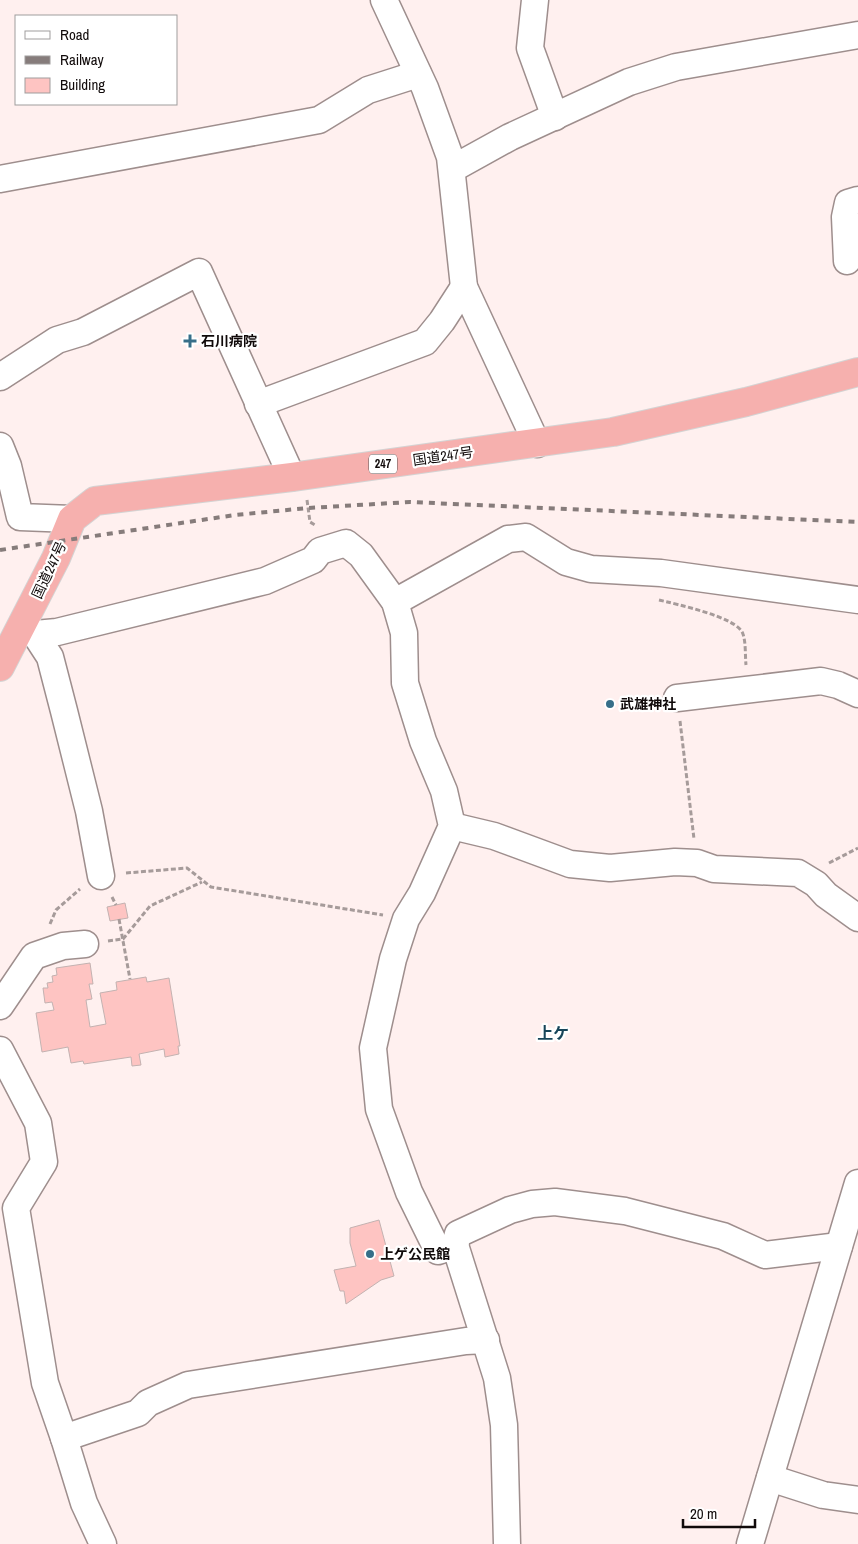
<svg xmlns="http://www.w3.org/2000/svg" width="858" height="1544" viewBox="0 0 858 1544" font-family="'Archivo Narrow','Noto Sans JP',sans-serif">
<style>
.building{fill:#fec4c2;stroke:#c3b2b1}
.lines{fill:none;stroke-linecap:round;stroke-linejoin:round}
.minor-casing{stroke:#9e8e8d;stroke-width:29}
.highway-casing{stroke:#d4d3d3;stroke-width:30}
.path{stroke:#a69b9a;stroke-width:3;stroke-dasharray:5 2.5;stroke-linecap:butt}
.minor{stroke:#fff;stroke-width:26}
.highway{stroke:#f6b0ae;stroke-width:28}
.rail{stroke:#867c7b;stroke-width:4;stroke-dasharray:6 6;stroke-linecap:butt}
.poi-dot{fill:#376f89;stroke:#fff;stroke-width:2}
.labels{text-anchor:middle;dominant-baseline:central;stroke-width:4.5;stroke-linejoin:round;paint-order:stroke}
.shield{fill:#fff;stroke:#585454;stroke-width:1}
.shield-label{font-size:12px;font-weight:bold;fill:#100a0a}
.poi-label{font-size:14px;font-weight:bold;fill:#100a0a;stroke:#fff;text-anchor:start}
.street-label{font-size:14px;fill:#100a0a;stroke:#fff}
.quarter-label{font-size:16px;font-weight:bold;fill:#174559;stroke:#fff}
</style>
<rect width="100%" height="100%" fill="#fff0ef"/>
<g class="building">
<path d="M125 903 128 918 110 921 107 907Z"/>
<path d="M90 963 93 984H89L92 999 86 1000 90 1027 106 1024 100 993 117 990 116 982 146 977 147 982 169 978 180 1046H178L179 1054 165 1057 164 1049 139 1054 141 1065 132 1066 131 1057 84 1064 83 1061 71 1063 68 1047 42 1052 36 1013 54 1010 52 1002 45 1003 43 988H48L47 983 53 982 52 976 57 975 56 968Z"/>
<path d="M379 1220 394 1276 381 1280 346 1304 344 1291H340L334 1270 356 1266 350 1243V1228Z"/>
</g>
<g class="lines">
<defs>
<g id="minor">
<path d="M384 0 425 88 450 157 464 287 537 444"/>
<path d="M535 0 530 48 555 117"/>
<path d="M452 169 510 137 629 82 676 67 858 35"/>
<path d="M0 179 319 120 368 90 418 74"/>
<path d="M847 261 845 217 848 203 858 200"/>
<path d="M0 377 57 340 83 332 199 272 292 477"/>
<path d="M258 404 425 342 442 321 464 287"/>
<path d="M0 446 8 466 20 517 72 519"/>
<path d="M395 602 508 539 526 537 566 562 591 569 661 573 858 600"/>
<path d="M21 627 35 634 57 632 265 581 313 560 320 551 346 543 361 555 395 602 404 633 405 683 423 741 444 791 452 826 422 893 406 919 393 959 373 1048 379 1109 409 1192 438 1251 455 1245 497 1378 504 1425 507 1544"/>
<path d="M35 634 50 657 64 711 89 811 101 876"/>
<path d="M677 698 821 681 838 685 858 694"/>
<path d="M452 826 494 836 570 864 610 868 675 862 697 863 714 869 798 873 816 884 826 895 858 918"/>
<path d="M0 1006 34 956 63 946 85 944"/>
<path d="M0 1050 38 1123 44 1162 16 1208 45 1383 64 1438 84 1503 103 1544"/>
<path d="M455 1245 458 1234 510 1210 532 1204 555 1202 625 1211 723 1236 765 1255 839 1246"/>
<path d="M64 1438 138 1413 148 1403 188 1385 466 1341 486 1340"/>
<path d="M770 1478 823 1495 858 1500"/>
<path d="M750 1544 858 1183"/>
</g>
<path id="highway" d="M0 667 56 558 72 519 95 501 292 477 613 432 746 402 858 372"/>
</defs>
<use href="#minor" class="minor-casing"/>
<use href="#highway" class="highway-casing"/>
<g class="path">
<path d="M307 500 310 522 315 525"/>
<path d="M659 600C675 604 738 617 743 634 746 643 745 655 746 665"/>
<path d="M680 721 694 839"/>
<path d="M829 863 858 848"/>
<path d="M126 873 187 868 211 887 383 915"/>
<path d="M112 897 116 905"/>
<path d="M119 919 130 979"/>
<path d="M50 924 56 910 80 889"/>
<path d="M108 941 123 939 150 906 202 882"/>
</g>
<use href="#minor" class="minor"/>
<use href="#highway" class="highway"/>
<path class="rail" d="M0 550 235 515 308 508 410 502 858 522"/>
</g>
<g class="poi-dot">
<path d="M187.5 333.5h5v5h5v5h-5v5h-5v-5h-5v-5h5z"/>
<circle cx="610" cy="704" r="5"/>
<circle cx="370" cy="1254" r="5"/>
</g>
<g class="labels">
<rect class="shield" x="369" y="454.5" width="28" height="19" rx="4"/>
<g class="shield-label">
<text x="383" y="464">247</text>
</g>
<g class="poi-label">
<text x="201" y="341">石川病院</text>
<text x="620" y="704">武雄神社</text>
<text x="380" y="1254">上ゲ公民館</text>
</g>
<g class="street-label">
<text transform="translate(443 456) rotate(-8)">国道247号</text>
<text transform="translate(49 570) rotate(-65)">国道247号</text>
</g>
<g class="quarter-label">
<text x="553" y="1033">上ケ</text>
</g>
</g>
<rect x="15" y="15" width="162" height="90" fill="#ffffff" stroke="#9f9d9d"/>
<rect x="25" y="31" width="25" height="8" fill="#ffffff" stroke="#9f9d9d"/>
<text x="60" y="40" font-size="15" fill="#100a0a">Road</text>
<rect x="25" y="56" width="25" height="8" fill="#867c7b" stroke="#9f9d9d"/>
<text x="60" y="65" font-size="15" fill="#100a0a">Railway</text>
<rect x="25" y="78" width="25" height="15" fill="#fec4c2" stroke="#9f9d9d"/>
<text x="60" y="90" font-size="15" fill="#100a0a">Building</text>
<path d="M683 1519v8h72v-8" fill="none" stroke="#100a0a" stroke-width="2.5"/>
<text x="690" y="1519" font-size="15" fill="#100a0a" stroke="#ffffff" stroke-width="4" paint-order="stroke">20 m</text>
</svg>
